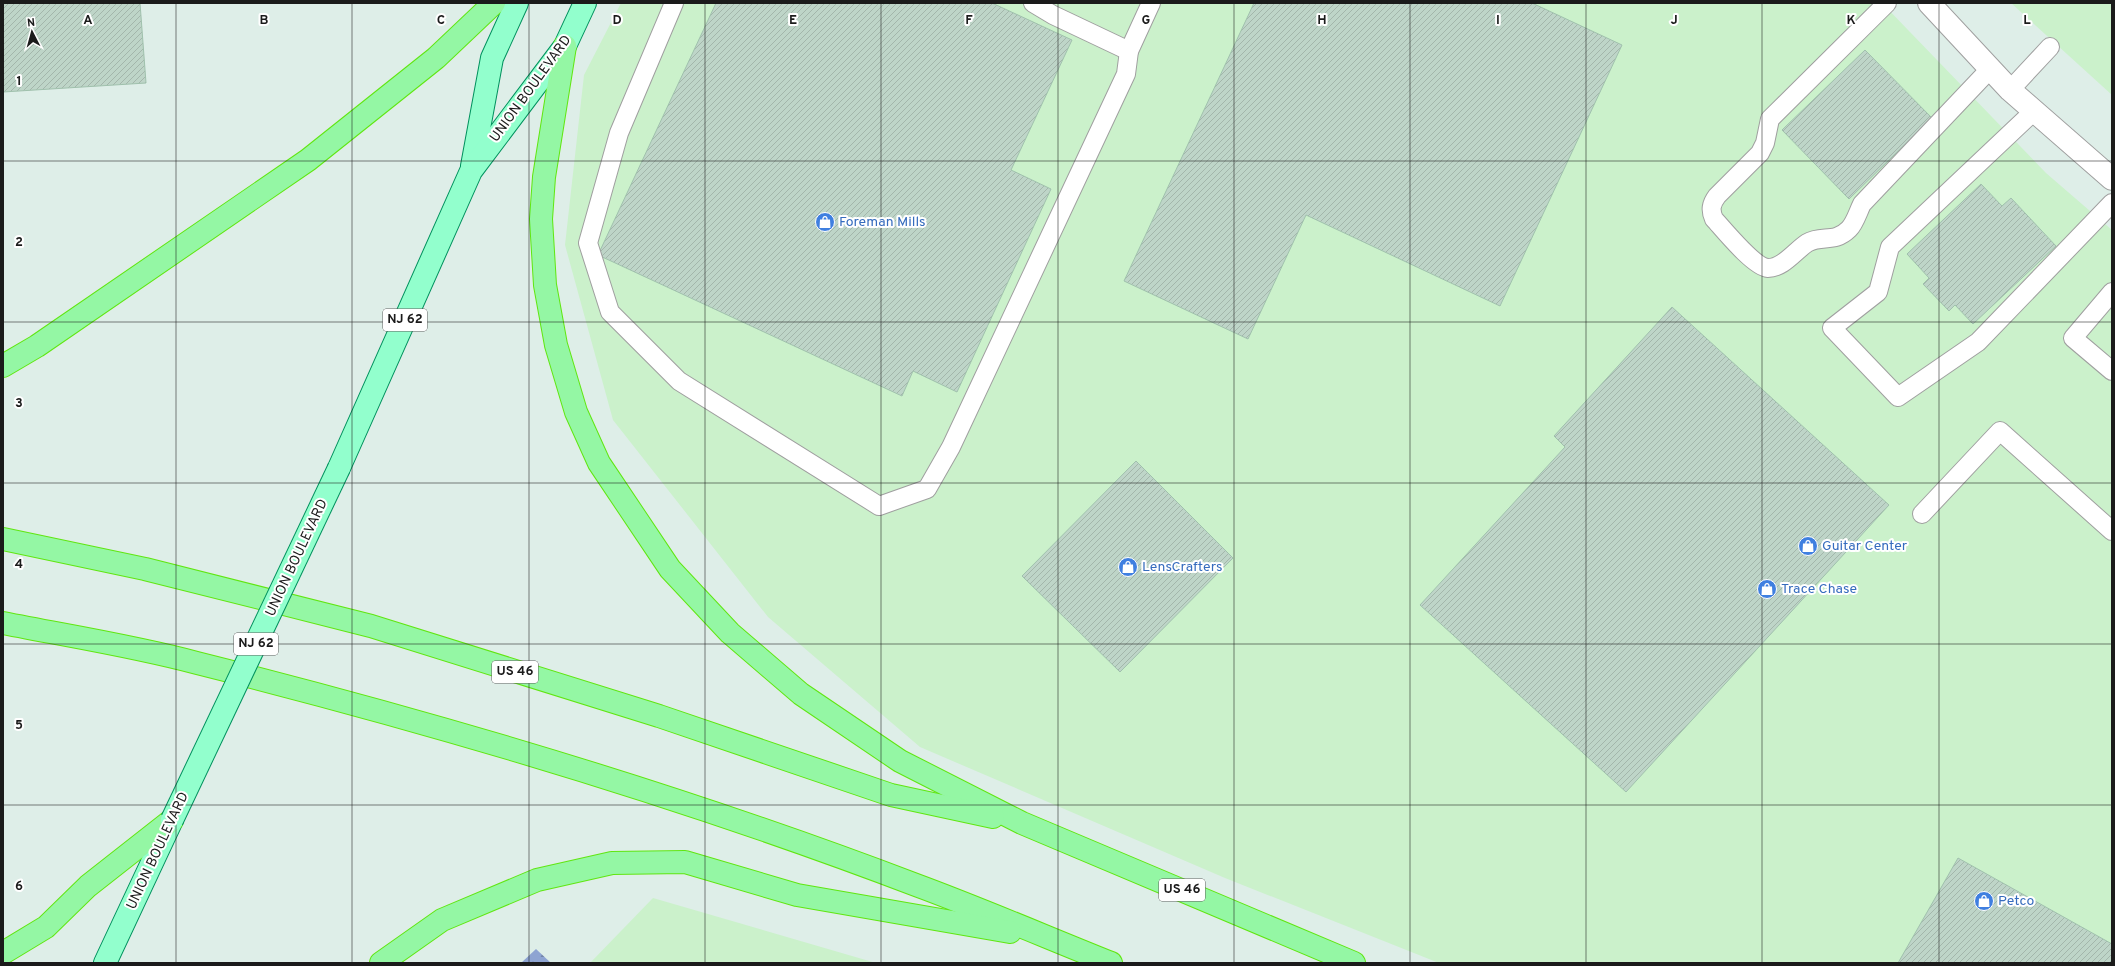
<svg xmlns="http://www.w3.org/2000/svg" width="2115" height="966" viewBox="0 0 2115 966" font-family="Overpass,sans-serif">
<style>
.commercial{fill:#cbf1cb}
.forest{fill:url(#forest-firs)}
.building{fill:url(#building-hatch);stroke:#a0c1ad}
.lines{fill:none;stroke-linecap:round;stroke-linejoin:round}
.service-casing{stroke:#9f9f9f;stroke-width:20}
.tertiary-casing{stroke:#9f9f9f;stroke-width:24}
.primary-casing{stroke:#00915d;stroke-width:24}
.trunk-casing{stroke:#60e611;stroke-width:24}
.service{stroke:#fff;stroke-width:18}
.tertiary{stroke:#fff;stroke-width:22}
.primary{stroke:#92ffcd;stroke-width:22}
.trunk{stroke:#94f7a4;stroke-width:22}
.primary-bridge-casing{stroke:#00915d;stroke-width:24;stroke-linecap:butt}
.primary-bridge{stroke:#92ffcd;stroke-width:22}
.grid{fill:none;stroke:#1b1b1b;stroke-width:1;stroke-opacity:0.55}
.labels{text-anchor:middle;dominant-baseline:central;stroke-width:4;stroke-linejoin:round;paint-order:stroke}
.shield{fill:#fff;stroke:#5f5f5f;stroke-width:1}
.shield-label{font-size:13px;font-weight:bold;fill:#1b1b1b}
.street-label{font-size:14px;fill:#1b1b1b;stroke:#fff}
.shop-label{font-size:14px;fill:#366cbe;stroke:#fff;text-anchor:start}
.grid-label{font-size:13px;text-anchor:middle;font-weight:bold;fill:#1b1b1b;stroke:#fff;stroke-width:4;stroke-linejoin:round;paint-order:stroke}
</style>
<defs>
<pattern id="forest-firs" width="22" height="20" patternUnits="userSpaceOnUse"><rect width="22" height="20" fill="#8ea4d2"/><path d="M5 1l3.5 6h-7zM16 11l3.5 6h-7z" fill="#7385aa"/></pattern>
<pattern id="building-hatch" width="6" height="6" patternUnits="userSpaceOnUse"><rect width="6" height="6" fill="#bed5c8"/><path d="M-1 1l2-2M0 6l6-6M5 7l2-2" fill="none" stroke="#a3b6ab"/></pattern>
</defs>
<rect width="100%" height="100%" fill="#deeee8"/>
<g class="commercial">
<path d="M621 3H1882L2046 173 2112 230V963H1439L1225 878 920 747 768 617 613 420 565 245 584 75Z"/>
<path d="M2011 3H2112V95Z"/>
<path d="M653 898 876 963H590Z"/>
</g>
<path class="forest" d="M536 949 551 963H521Z"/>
<g class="building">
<path d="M3 3H140L146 83 3 92Z"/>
<path d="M716 3H992L1072 40 1011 170 1051 189 957 392 913 371 902 396 598 255Z"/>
<path d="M1254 3H1532L1622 45 1500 306 1306 215 1248 339 1124 281Z"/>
<path d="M1865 50 1932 118 1849 199 1782 130Z"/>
<path d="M1981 184 2002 206 2011 198 2056 246 1973 324 1955 305 1949 311 1923 284 1929 278 1907 254Z"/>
<path d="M1672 307 1889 505 1626 792 1420 605 1565 447 1554 436Z"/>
<path d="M1136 461 1233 558 1120 672 1022 576Z"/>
<path d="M1958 858 2112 944V963H1898Z"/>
</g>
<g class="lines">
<defs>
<g id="service">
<path d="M674 3 619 133 588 243 610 312 679 381 879 506 927 489 951 447 1126 74 1129 51 1151 3"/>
<path d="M1033 3 1053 15 1129 51"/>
<path d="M1887 3 1770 119 1765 143 1760 153 1717 196C1711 204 1710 210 1714 219 1724 230 1754 267 1768 268 1783 268 1795 251 1807 243 1822 234 1834 244 1849 229 1855 223 1858 212 1862 204L1991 68"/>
<path d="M2010 90 2050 47"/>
<path d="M2034 111 1890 247 1878 292 1832 328 1898 397 1978 342 2112 203"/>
<path d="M2112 292 2073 338 2112 371"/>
<path d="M1922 514 2000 431 2112 531"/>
</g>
<path id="tertiary" d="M1929 3 2010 90 2112 179"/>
<g id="primary">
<path d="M472 166 492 58 517 3"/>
<path d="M339 468 471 171 565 46 585 3"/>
<path d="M105 963 172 820"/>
</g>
<g id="trunk">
<path d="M565 46 544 177 541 219 545 285 556 345 576 412 599 463 670 569 730 633 801 694 900 761 1022 823 1354 963"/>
<path d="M3 366 37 346 308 160 436 58 494 3"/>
<path d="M3 539 145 569 371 626 659 716 891 795 993 817"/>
<path d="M3 623C68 636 134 646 197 663 440 724 682 796 916 885 981 909 1046 937 1111 963"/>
<path d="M3 953 46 927 88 886 172 820"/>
<path d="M381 963 442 920 537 880 612 863 685 862 797 895 1010 932"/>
</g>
</defs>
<use href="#service" class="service-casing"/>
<use href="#tertiary" class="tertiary-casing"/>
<use href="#primary" class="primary-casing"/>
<use href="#trunk" class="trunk-casing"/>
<use href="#service" class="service"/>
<use href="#tertiary" class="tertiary"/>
<use href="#primary" class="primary"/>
<use href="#trunk" class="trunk"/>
<defs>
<path id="primary-bridge" d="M172 820 339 468"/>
</defs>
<use href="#primary-bridge" class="primary-bridge-casing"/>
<use href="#primary-bridge" class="primary-bridge"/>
</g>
<path class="grid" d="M176 3V963M352 3V963M529 3V963M705 3V963M881 3V963M1058 3V963M1234 3V963M1410 3V963M1586 3V963M1762 3V963M1939 3V963M3 161H2112M3 322H2112M3 483H2112M3 644H2112M3 805H2112"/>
<defs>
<symbol id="shop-disc" viewBox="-11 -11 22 22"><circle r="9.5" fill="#3f7fe0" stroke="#fff"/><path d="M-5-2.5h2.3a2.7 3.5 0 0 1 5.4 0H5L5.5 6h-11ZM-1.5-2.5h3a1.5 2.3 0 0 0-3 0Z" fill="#fff"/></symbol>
</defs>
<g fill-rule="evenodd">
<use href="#shop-disc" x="814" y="211" width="22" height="22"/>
<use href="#shop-disc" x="1797" y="535" width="22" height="22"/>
<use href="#shop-disc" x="1117" y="556" width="22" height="22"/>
<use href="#shop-disc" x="1756" y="578" width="22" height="22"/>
<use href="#shop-disc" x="1973" y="890" width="22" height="22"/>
</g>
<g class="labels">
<g class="shield">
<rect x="383" y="309" width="44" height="22" rx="3"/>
<rect x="234" y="633" width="44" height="22" rx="3"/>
<rect x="492" y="661" width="46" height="22" rx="3"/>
<rect x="1159" y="879" width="46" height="22" rx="3"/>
</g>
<g class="shield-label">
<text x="405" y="320">NJ 62</text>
<text x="256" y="644">NJ 62</text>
<text x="515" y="672">US 46</text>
<text x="1182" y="890">US 46</text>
</g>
<g class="street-label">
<text transform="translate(531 89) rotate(-54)">UNION BOULEVARD</text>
<text transform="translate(297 558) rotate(-65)">UNION BOULEVARD</text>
<text transform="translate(158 851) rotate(-65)">UNION BOULEVARD</text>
</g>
<g class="shop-label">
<text x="839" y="222">Foreman Mills</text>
<text x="1822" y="546">Guitar Center</text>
<text x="1142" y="567">LensCrafters</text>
<text x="1781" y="589">Trace Chase</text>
<text x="1998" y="901">Petco</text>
</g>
</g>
<g class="grid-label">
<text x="88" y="24">A</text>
<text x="264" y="24">B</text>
<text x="441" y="24">C</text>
<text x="617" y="24">D</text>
<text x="793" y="24">E</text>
<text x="969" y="24">F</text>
<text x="1146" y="24">G</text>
<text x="1322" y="24">H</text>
<text x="1498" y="24">I</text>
<text x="1674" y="24">J</text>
<text x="1851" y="24">K</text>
<text x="2027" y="24">L</text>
<text x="19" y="85">1</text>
<text x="19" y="246">2</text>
<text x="19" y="407">3</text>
<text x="19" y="568">4</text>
<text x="19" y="729">5</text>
<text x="19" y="890">6</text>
</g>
<rect width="2115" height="966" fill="none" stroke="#1b1b1b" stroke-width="8"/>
<g transform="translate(32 32) rotate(354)" stroke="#ffffff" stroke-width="3" paint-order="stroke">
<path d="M0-3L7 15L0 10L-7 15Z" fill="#1b1b1b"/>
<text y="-6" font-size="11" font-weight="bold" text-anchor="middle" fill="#1b1b1b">N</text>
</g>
</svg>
